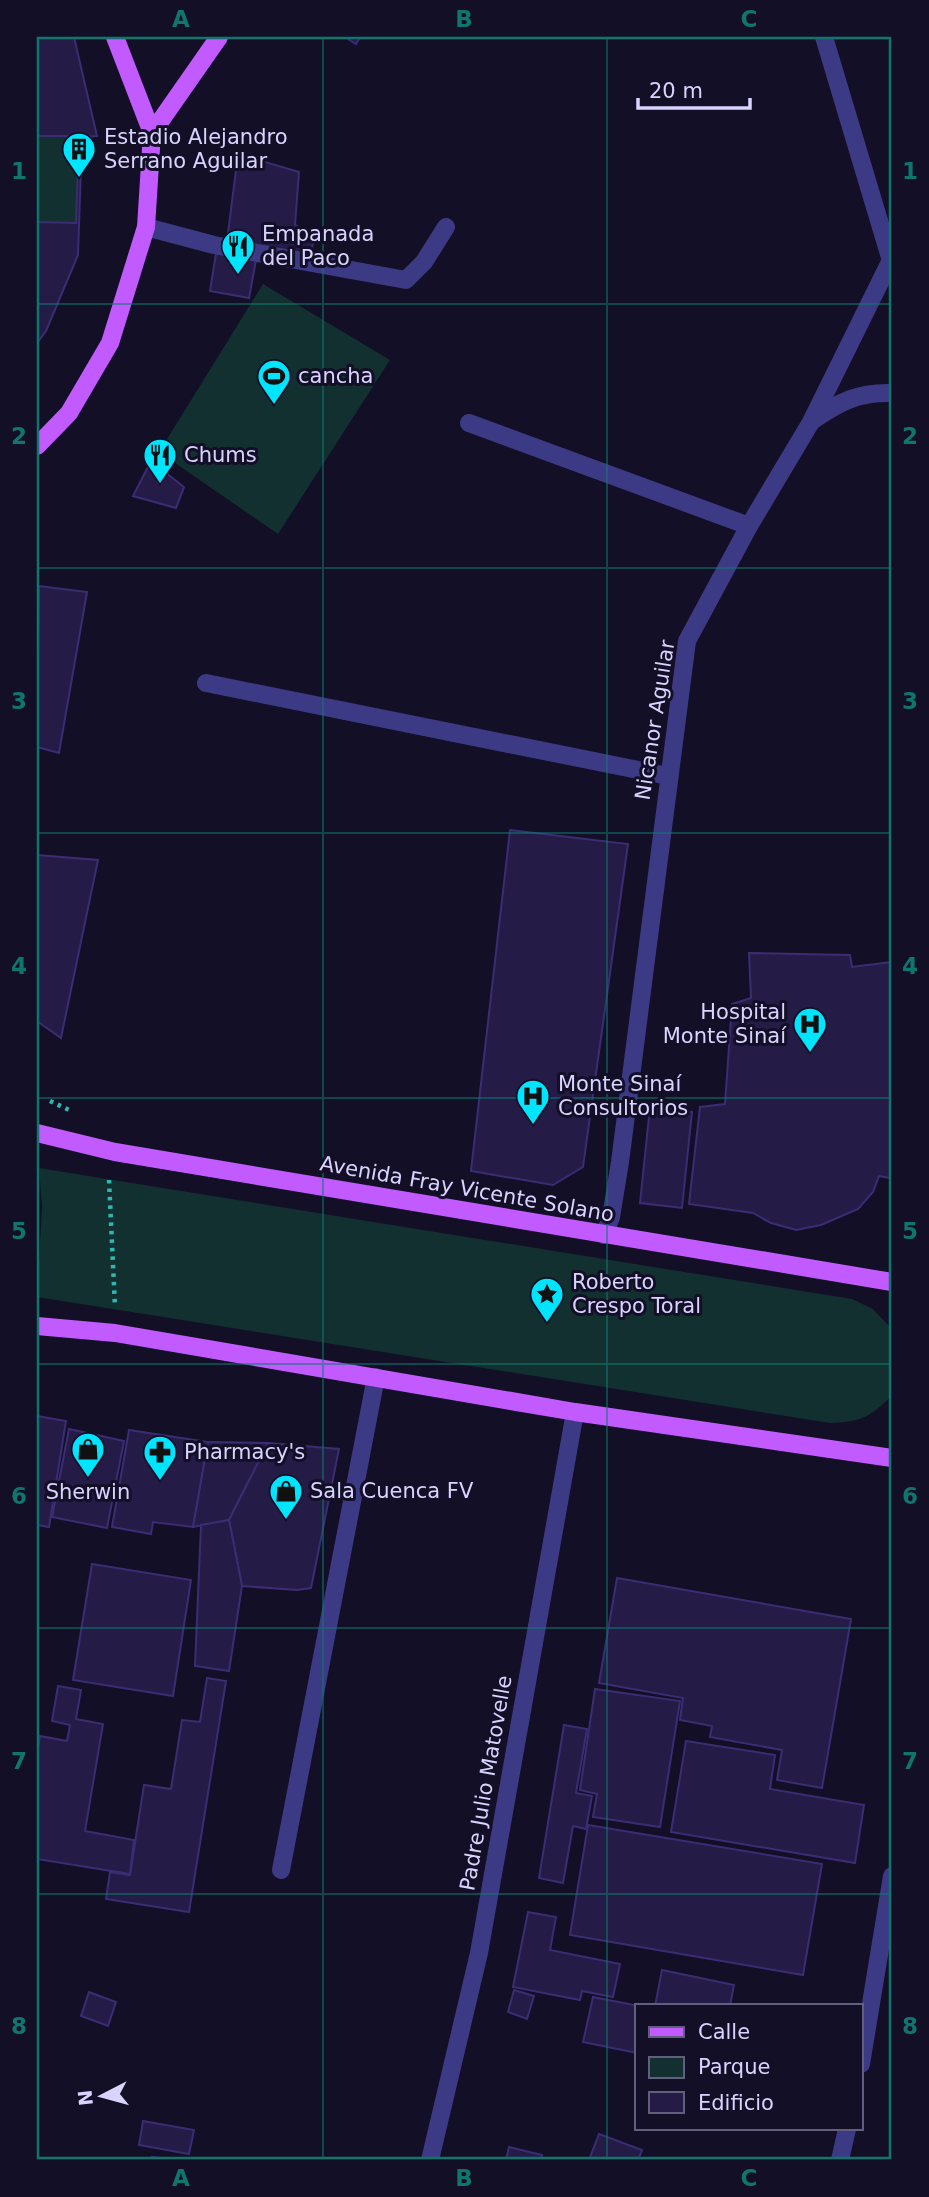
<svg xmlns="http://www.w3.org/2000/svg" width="929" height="2197" viewBox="0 0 929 2197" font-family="'DejaVu Sans',sans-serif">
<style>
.green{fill:#12302f}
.building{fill:#241b47;stroke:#3b2d73;stroke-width:2}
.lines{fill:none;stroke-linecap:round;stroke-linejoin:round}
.path{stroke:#2fb8b0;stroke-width:4.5;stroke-dasharray:3.5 5;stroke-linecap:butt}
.minor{stroke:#3d3a85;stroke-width:18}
.major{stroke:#c25bff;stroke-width:18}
.grid{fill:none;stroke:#0f766e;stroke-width:2;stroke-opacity:0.55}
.labels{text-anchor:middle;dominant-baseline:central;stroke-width:6;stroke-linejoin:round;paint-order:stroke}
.poi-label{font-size:21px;fill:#d9d4ff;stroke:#130f26;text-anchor:start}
.street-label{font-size:21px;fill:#d9d4ff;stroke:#130f26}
.neatline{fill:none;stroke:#0f766e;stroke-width:2.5}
.grid-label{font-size:23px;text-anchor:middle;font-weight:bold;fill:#0f766e}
</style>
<rect width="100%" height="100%" fill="#130f26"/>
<g class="green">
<path d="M37 37H74L97 136 82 137 78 255 46 331 37 343Z"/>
<path d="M263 284 390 360 278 534 159 452Z"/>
<path d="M39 1168 852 1299 873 1309 892 1329V1395C871 1417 861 1422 830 1423L37 1297 42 1207Z"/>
</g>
<g class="building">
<path d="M37 37H74L97 136 82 137 78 255 46 331 37 343V222L76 223 79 136H37Z"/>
<path d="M345 37H360L356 44Z"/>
<path d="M238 154 299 172 295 225 315 235 310 255 227 241Z"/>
<path d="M216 253 256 260 249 298 210 291Z"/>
<path d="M151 461 184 487 176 508 133 496Z"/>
<path d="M39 586 87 592 59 753 37 747Z"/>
<path d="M510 830 628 844 583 1167 553 1185 471 1171Z"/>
<path d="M37 855 98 860 61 1038 37 1021Z"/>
<path d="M749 953 850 955 852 967 892 962 890 1178 879 1176 873 1192 858 1209 821 1225 796 1230 771 1223 753 1213 689 1204 700 1107 725 1104 732 1004 751 998Z"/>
<path d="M650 1107 692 1112 682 1208 640 1203Z"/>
<path d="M37 1416 66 1421 49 1527 37 1525Z"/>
<path d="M69 1429 124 1441 107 1528 52 1517Z"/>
<path d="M129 1430 208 1442 193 1527 153 1522 151 1534 112 1527Z"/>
<path d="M208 1442 268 1443 229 1520 193 1527Z"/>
<path d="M268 1443 339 1449 311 1588 297 1590 242 1586 229 1520Z"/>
<path d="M229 1520 242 1586 229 1671 195 1666 201 1525Z"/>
<path d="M92 1564 191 1580 173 1696 73 1680Z"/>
<path d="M617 1578 851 1619 822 1788 777 1780 782 1750 710 1737 712 1726 680 1720 683 1698 599 1683Z"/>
<path d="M207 1678 226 1681 189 1912 106 1899 110 1872 130 1875 144 1785 171 1789 182 1720 200 1722Z"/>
<path d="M58 1686 81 1690 76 1719 103 1724 85 1831 134 1840 130 1874 37 1859V1753L40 1736 67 1741 70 1725 52 1721Z"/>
<path d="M595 1689 680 1701 660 1827 593 1817 597 1794 580 1790Z"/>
<path d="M564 1725 587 1729 576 1793 592 1796 586 1829 573 1826 563 1883 539 1878Z"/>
<path d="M686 1741 775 1755 770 1789 864 1805 855 1863 671 1832Z"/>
<path d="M588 1825 822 1864 803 1975 570 1935Z"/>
<path d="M528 1912 556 1917 550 1950 620 1964 613 1997 582 1991 580 2000 513 1987Z"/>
<path d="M662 1970 734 1985 730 2006H655Z"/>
<path d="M514 1990 534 1996 527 2019 508 2012Z"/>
<path d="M89 1992 116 2002 108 2026 81 2016Z"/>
<path d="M593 1997 639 2006 637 2053 583 2042Z"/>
<path d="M143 2121 194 2130 189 2154 139 2145Z"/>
<path d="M599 2134 642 2150 638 2160H589Z"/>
<path d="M509 2147 542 2155 541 2160H506Z"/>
<path d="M152 2157 183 2160H151Z"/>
</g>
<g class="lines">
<g class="path">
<path d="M50 1101 69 1110"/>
<path d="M109 1180 115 1307"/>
</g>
<g class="minor">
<path d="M824 37 892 264"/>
<path d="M146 227 214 245 406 280 424 262 446 227"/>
<path d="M812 421C839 402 858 392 892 393"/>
<path d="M469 423 749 526"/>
<path d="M206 683 668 776"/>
<path d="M604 1235 611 1217 620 1162 687 641 749 526 811 422 892 258"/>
<path d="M281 1870 376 1377"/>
<path d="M861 2064 892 1876"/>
<path d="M430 2160 479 1953 575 1412"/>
<path d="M840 2160 847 2129"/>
</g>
<g class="major">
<path d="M152 133 219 37"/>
<path d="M37 446 69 413 110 343 146 227 152 133 115 37"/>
<path d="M37 1133 115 1152 892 1282"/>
<path d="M37 1326 115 1333 575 1412 892 1458"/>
</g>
</g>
<path class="grid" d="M323 37V2160M607 37V2160M37 304H892M37 568H892M37 833H892M37 1098H892M37 1364H892M37 1628H892M37 1894H892"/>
<defs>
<symbol id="building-pin" viewBox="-11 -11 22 30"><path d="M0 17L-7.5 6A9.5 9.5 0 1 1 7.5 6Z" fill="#00e5ff" stroke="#130f26"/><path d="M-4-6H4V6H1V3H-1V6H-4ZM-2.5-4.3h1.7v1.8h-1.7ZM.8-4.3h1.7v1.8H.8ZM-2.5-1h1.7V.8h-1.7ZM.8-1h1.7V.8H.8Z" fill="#111"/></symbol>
<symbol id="restaurant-pin" viewBox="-11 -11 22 30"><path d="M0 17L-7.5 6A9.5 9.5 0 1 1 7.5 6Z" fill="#00e5ff" stroke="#130f26"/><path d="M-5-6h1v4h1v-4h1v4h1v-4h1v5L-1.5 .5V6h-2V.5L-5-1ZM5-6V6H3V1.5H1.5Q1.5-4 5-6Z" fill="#111"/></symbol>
<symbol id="stadium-pin" viewBox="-11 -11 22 30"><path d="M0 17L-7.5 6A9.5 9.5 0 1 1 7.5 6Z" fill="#00e5ff" stroke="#130f26"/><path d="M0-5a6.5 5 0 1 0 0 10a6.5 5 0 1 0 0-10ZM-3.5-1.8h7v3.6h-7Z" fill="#111"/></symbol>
<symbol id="hospital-pin" viewBox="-11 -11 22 30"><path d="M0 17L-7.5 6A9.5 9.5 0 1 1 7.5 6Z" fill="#00e5ff" stroke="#130f26"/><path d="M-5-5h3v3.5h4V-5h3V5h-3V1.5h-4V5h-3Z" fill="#111"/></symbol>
<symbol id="sight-pin" viewBox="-11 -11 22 30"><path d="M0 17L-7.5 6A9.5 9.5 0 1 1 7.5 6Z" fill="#00e5ff" stroke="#130f26"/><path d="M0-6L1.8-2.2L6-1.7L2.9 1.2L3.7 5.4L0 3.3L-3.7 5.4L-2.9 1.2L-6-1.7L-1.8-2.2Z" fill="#111"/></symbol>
<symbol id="shop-pin" viewBox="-11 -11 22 30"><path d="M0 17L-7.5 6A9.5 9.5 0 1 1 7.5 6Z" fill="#00e5ff" stroke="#130f26"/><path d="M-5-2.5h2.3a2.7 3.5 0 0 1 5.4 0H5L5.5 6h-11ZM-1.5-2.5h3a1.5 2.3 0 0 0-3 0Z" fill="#111"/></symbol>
<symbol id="pharmacy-pin" viewBox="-11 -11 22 30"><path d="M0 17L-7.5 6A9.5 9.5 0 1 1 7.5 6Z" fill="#00e5ff" stroke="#130f26"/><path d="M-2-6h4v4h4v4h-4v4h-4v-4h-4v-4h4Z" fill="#111"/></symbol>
</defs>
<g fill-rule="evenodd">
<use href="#building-pin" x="60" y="130" width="38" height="52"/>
<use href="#restaurant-pin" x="219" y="227" width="38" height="52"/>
<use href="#stadium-pin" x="255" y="357" width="38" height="52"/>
<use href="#restaurant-pin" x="141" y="436" width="38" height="52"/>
<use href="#hospital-pin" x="791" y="1005" width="38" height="52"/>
<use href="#hospital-pin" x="514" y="1077" width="38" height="52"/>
<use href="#sight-pin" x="528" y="1275" width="38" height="52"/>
<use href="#shop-pin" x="69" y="1430" width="38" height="52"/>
<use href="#pharmacy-pin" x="141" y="1433" width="38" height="52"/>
<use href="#shop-pin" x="267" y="1472" width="38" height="52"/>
</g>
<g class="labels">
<g class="poi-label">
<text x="104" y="137">Estadio Alejandro<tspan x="104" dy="24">Serrano Aguilar</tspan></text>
<text x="262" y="234">Empanada<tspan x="262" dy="24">del Paco</tspan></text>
<text x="298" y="376">cancha</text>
<text x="184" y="455">Chums</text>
<text x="786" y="1012" text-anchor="end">Hospital<tspan x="786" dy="24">Monte Sinaí</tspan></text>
<text x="558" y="1084">Monte Sinaí<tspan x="558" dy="24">Consultorios</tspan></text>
<text x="572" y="1282">Roberto<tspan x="572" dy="24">Crespo Toral</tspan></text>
<text x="184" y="1452">Pharmacy's</text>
<text x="310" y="1491">Sala Cuenca FV</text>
<text x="88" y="1492" text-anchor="middle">Sherwin</text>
</g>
<g class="street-label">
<text transform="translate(655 720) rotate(-81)">Nicanor Aguilar</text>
<text transform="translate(467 1189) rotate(10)">Avenida Fray Vicente Solano</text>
<text transform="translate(486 1783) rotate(-80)">Padre Julio Matovelle</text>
</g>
</g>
<rect width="929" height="2197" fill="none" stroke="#130f26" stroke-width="77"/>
<rect x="635" y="2004" width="228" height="126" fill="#130f26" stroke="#625e7d" stroke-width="2"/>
<rect x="649" y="2027" width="35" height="10" fill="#c25bff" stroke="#625e7d" stroke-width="2"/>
<text x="698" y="2039" font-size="21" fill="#d9d4ff">Calle</text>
<rect x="649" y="2057" width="35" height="21" fill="#12302f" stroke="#625e7d" stroke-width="2"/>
<text x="698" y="2074" font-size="21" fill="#d9d4ff">Parque</text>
<rect x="649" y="2092" width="35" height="21" fill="#241b47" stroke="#625e7d" stroke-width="2"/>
<text x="698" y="2110" font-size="21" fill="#d9d4ff">Edificio</text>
<g transform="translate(102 2096) rotate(264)" stroke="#130f26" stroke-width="5" paint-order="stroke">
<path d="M0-5L12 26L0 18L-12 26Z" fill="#d9d4ff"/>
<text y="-10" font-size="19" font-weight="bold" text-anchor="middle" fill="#d9d4ff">N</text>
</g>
<path d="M638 98v10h112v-10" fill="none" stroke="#d9d4ff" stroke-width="3.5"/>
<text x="649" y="98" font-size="21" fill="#d9d4ff" stroke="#130f26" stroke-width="5" paint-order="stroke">20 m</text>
<rect x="38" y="38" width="852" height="2120" class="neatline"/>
<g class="grid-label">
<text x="181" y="27">A</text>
<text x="464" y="27">B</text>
<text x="749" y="27">C</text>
<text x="19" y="179">1</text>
<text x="910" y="179">1</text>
<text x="19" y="444">2</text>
<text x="910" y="444">2</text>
<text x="19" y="709">3</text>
<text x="910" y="709">3</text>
<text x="19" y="974">4</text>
<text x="910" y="974">4</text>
<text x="19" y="1239">5</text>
<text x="910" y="1239">5</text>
<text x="19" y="1504">6</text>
<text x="910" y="1504">6</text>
<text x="19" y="1769">7</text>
<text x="910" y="1769">7</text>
<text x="19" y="2034">8</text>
<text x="910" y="2034">8</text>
<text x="181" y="2186">A</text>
<text x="464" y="2186">B</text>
<text x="749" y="2186">C</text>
</g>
</svg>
